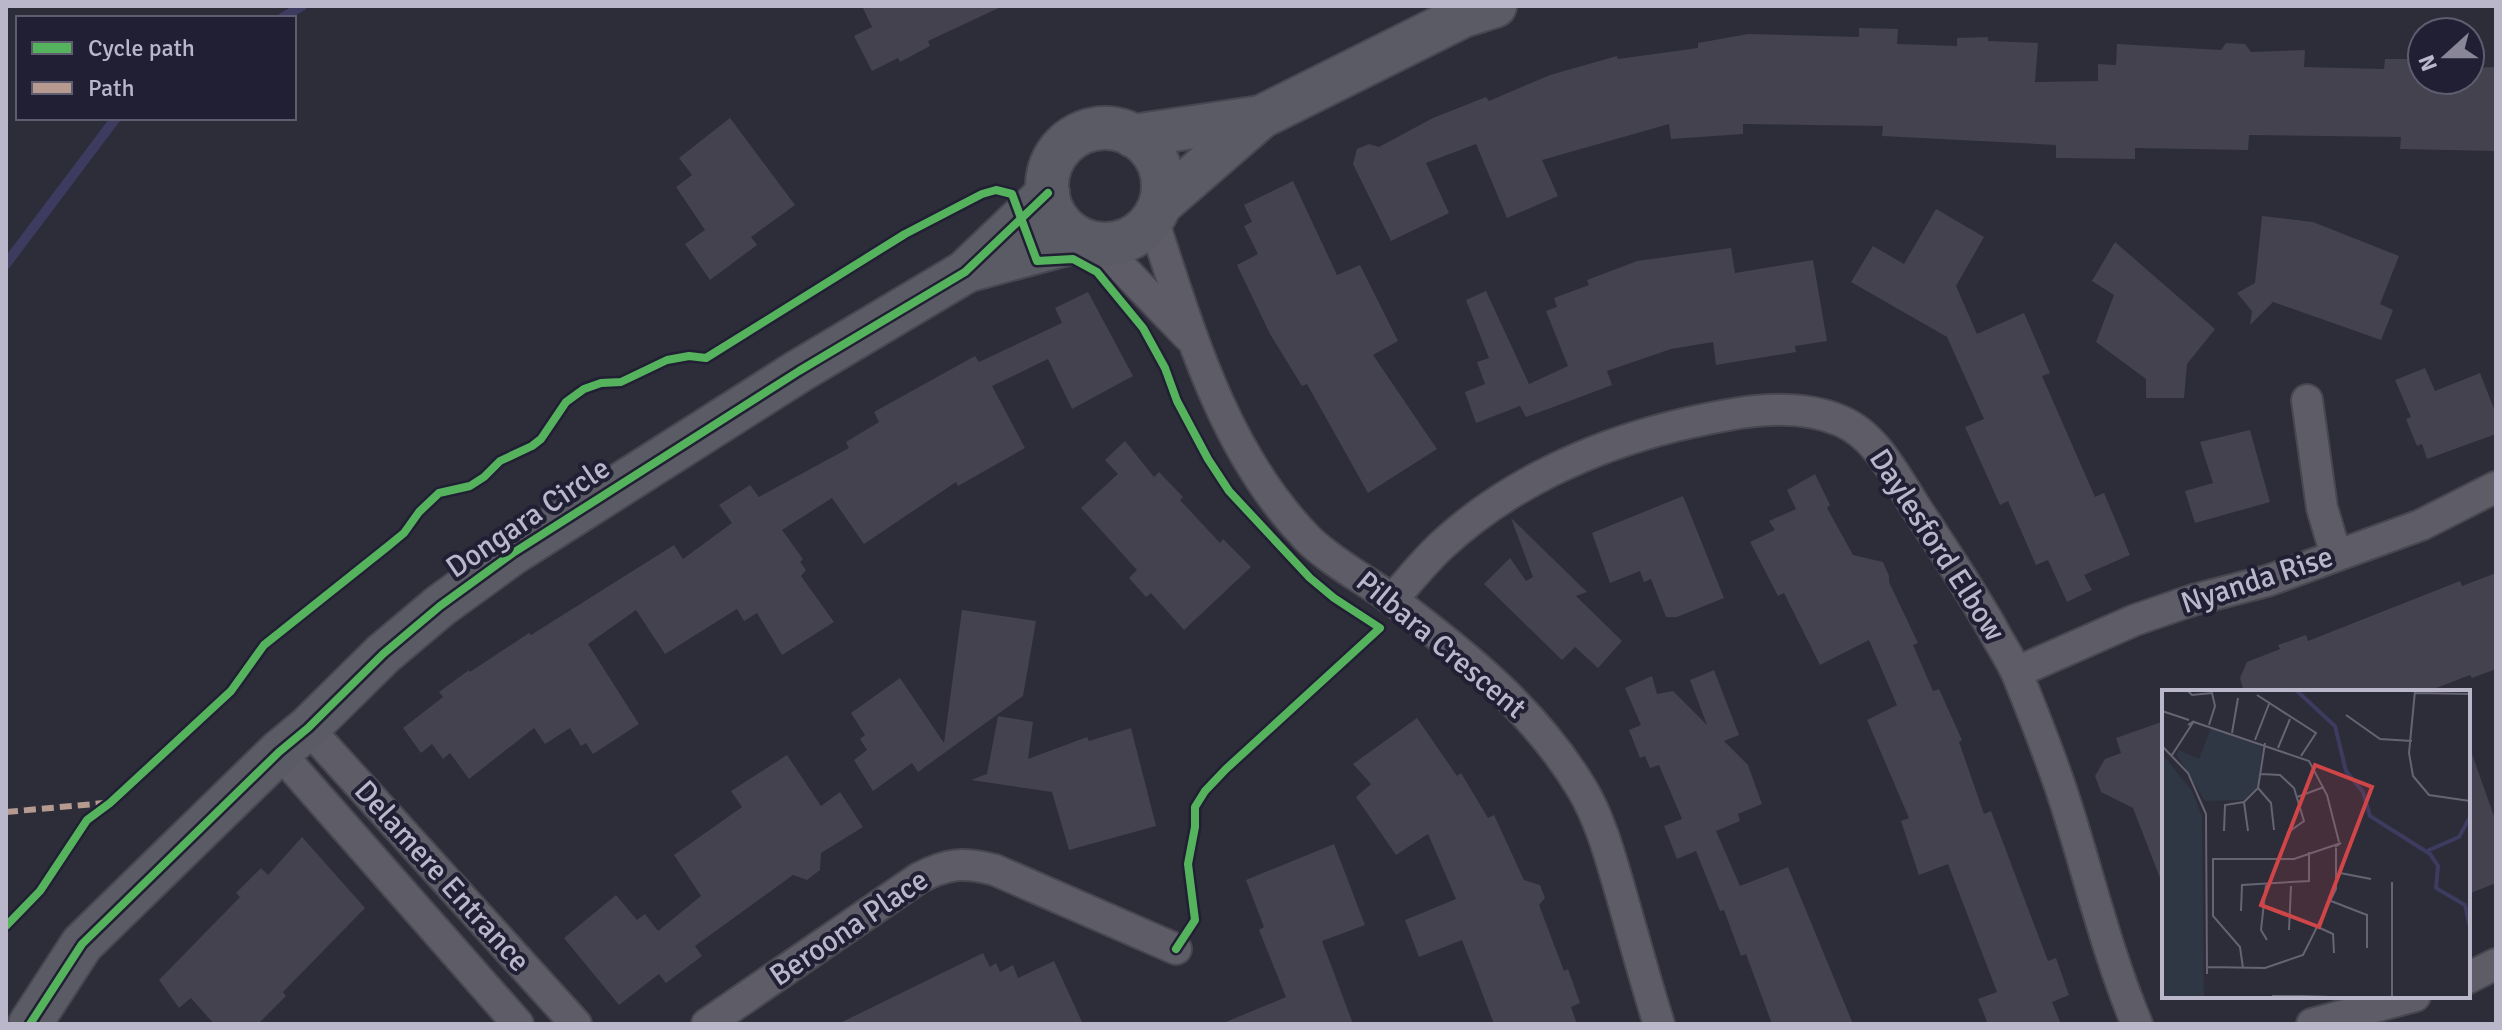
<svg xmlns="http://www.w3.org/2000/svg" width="2502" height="1030" viewBox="0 0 2502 1030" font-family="Signika,sans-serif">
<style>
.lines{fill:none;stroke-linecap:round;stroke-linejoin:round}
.stream{stroke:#3d3b5f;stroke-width:10}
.building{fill:#43424e}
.street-casing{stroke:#474750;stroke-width:34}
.secondary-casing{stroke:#474752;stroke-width:46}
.street{stroke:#5e5c67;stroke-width:30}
.secondary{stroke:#5b5b65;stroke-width:42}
.quiet{stroke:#b69a8f;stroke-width:6;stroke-dasharray:12 6;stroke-linecap:butt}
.cycleway-casing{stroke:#211f33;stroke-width:13}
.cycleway{stroke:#56b35d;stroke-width:8}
.labels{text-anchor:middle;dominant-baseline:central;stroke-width:8;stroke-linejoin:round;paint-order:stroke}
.street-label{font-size:30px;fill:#b9b7c9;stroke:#211f33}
.inset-river{fill:none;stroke:#3d3b5f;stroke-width:4}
.inset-road{fill:none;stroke:#656473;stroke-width:2}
.view{fill:#d04548;fill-opacity:0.15;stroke:#d04548;stroke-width:4}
.inset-edge{fill:none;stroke:#b9b7c9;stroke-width:4}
</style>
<rect width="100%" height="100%" fill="#2d2c39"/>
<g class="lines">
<g class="stream">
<path d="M282 18 302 6"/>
<path d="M6 264 116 118"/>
</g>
</g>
<g class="building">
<path d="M862 6H1003L928 41 930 46 900 62 898 58 872 71 854 36 872 27Z"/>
<path d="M1859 28 1898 29 1897 44 1957 46V38L1988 37V41L2038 43 2035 82 2098 81V64L2116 65 2117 44 2221 50 2226 43 2245 44 2251 52 2305 50 2304 67 2384 69 2385 59H2419L2422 80H2470V68L2496 67V151L2400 149 2401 137 2249 135 2248 150 2135 148V159L2056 158V145L1882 136 1883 126 1743 124V134L1671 139 1669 124 1542 160 1558 196 1507 218 1476 144 1426 163 1449 213 1391 241 1353 164 1357 149 1369 144 1379 147 1433 118 1486 97 1489 101 1550 75 1617 56 1618 59 1698 48V43L1748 34 1859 37Z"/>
<path d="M730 118 795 205 751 237 757 245 710 280 685 244 705 230 676 187 692 175 679 158Z"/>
<path d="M1293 181 1337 275 1360 265 1398 341 1373 355 1437 449 1368 493 1307 384 1302 386 1270 334 1237 265 1258 254 1244 226 1252 222 1244 205Z"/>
<path d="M1936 209 1984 237 1956 286 1977 334 2024 313 2050 373 2042 376 2095 497 2104 493 2130 555 2084 575 2092 590 2067 602 2048 560 2036 565 2008 501 2000 505 1965 427 1984 419 1947 337 1851 282 1873 246 1904 264Z"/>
<path d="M2262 216 2313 222 2399 256 2380 304 2393 310 2381 340 2273 302 2250 325 2252 311 2237 293 2255 283Z"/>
<path d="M2115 242 2215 329 2187 364 2184 398H2146V379L2096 342 2114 295 2092 281Z"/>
<path d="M1731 248 1735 273 1813 260 1827 341 1795 346 1796 352 1716 365 1713 342 1671 349 1607 371 1612 385 1567 402 1526 417 1520 406 1476 423 1465 392 1485 384 1477 362 1489 358 1466 300 1486 291 1529 384 1568 366 1546 311 1557 307 1554 298 1589 285 1587 280 1637 261Z"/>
<path d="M1088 292 1133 376 1072 409 1048 359 992 386 1025 448 958 486 956 482 864 544 832 498 782 530 803 559 800 562 806 570 801 576 834 622 782 655 757 613 744 621 737 609 665 654 636 610 588 644 639 724 593 754 586 743 581 746 570 728 545 744 534 728 469 779 450 753 443 759 432 744 421 753 403 728 443 697 439 692 469 670 470 672 529 633 531 635 674 545 683 559 732 523 719 505 750 485 759 497 849 448 846 442 879 422 874 412 975 356 979 362 1062 323 1055 308Z"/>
<path d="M2425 368 2435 391 2480 373 2496 414V434L2427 459 2422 444 2417 446 2406 419 2411 417 2395 380Z"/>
<path d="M2250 430 2270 502 2195 523 2185 491 2213 483 2200 442Z"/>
<path d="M1125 441 1154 477 1159 472 1183 497 1180 500 1220 543 1223 539 1251 567 1184 630 1151 593 1146 597 1129 578 1137 570 1081 508 1118 474 1105 460Z"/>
<path d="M1815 474 1830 505 1827 508 1853 555 1883 562 1889 576V582L1918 643 1913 645 1933 691 1939 689 1962 740 1959 742 1984 814 1991 811 2048 961 2056 958 2069 995 2052 1002 2061 1024H1988L1978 999 1997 992 1948 864 1919 875 1901 821 1909 818 1867 720 1897 705 1869 640 1820 665 1784 593 1778 596 1750 542 1775 530 1769 521 1796 509 1787 490Z"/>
<path d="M1683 496 1724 598 1677 617H1666L1651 579 1644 582 1640 571 1610 583 1592 533Z"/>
<path d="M1511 518 1587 592 1576 596 1622 641 1598 668 1575 647 1562 660 1484 584 1510 558 1526 581 1533 577Z"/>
<path d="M2496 573V669L2472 678 2470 675 2426 692H2244L2240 678 2247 662 2280 649 2278 645 2306 635 2308 641 2460 581 2462 586Z"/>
<path d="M962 610 1036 621 1023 696 918 772 912 763 873 791 854 760 867 750 860 739 865 735 851 713 900 678 944 743Z"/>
<path d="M1714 670 1739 735 1724 741 1748 765 1762 804 1738 814 1740 821 1716 831 1740 886 1788 867 1853 1024H1772L1746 954 1741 956 1724 910 1720 911 1696 851 1677 859 1664 826 1682 819 1659 765 1650 768 1645 756 1640 758 1629 730 1641 725 1625 688 1652 676 1657 694 1673 691 1707 725 1690 680Z"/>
<path d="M998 716 1033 722 1028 759 1087 737 1089 741 1131 728 1156 826 1069 850 1052 792 971 780 987 774Z"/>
<path d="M1417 718 1457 776 1461 773 1488 818 1494 815 1524 880 1540 885 1545 898 1539 905 1564 971 1568 969 1580 1003 1571 1007 1577 1024H1494L1462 940 1419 957 1405 920 1456 899 1428 834 1396 855 1356 797 1371 784 1353 764Z"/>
<path d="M2164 721V882L2162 883 2133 808 2101 792 2095 776 2105 759 2121 753 2116 738Z"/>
<path d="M2472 754 2496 822V883L2468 894V755Z"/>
<path d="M787 755 821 806 840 792 863 827 821 853 820 870 807 880 793 875 695 946 702 956 666 983 659 974 619 1005 564 938 616 895 637 920 645 914 658 931 701 896 674 855 742 807 731 791Z"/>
<path d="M302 837 365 908 283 992 286 996 258 1024H214L191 998 179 1008 159 980 240 897 236 893 261 868 268 875Z"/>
<path d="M1334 844 1365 925 1322 941 1353 1024H1221L1286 997 1259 930 1264 927 1246 880Z"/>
<path d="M983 953 990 967 996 963 1000 972 1013 965 1018 978 1054 961 1083 1024H838Z"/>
</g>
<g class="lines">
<defs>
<g id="street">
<path d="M1153 220C1190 332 1223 451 1307 538 1330 561 1364 579 1390 598 1463 653 1535 710 1582 789 1600 819 1610 856 1620 890 1633 935 1645 980 1659 1024"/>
<path d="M1100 245 1188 336"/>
<path d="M2307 400 2322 508 2336 555"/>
<path d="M1392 600C1408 582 1423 563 1441 546 1505 486 1590 447 1675 426 1726 414 1790 399 1841 421 1877 436 1897 479 1918 511 1944 550 1969 588 1992 628 2000 644 2011 659 2018 676 2033 713 2048 751 2061 789 2087 867 2105 948 2137 1024"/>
<path d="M2017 672 2135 620 2193 600 2267 581 2421 525 2496 487"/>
<path d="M308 728 576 1024"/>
<path d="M279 752 518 1024"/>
<path d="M2468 978 2496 964"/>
<path d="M707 1024 919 878C948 863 963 862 995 870L1176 949"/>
<path d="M2312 1024 2415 996"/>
</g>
<g id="secondary">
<circle cx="1105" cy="186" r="58"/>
<path d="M1133 136 1261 117"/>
<path d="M1161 204 1261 117 1463 16 1495 6"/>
<path d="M970 270 1081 240"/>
<path d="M30 1024 82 944 279 752 308 728 383 654 440 606 513 553 799 371 965 272 1048 193"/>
</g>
</defs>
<use href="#street" class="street-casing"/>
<use href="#secondary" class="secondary-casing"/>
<use href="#street" class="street"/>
<use href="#secondary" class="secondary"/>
<path class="quiet" d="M6 812 105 803"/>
<defs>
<g id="cycleway">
<path d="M6 926 40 891 87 820 110 803 231 691 264 645 387 547 404 533 419 512 439 493 470 486 484 477 500 461 532 446 541 439 566 402 584 389 601 383 621 382 667 360 689 356 706 358 905 234 982 194 996 190 1012 194 1037 261 1073 259 1097 272 1143 328 1165 368 1177 401 1208 459 1229 491 1310 578 1334 598 1380 628 1226 769 1205 791 1195 807V827L1188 864 1195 920 1176 949"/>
<path d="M30 1024 82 944 279 752 308 728 383 654 440 606 513 553 799 371 965 272 1048 193"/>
</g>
</defs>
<use href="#cycleway" class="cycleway-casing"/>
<use href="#cycleway" class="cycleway"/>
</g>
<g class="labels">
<g class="street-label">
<text transform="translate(528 518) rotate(-34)">Dongara Circle</text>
<text transform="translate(1937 545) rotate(57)">Daylesford Elbow</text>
<text transform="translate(2257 580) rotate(-18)">Nyanda Rise</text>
<text transform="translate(1441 645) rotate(40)">Pilbara Crescent</text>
<text transform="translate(442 876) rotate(48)">Delamere Entrance</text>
<text transform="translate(849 928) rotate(-34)">Beroona Place</text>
</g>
</g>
<g transform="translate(2162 690)">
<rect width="308" height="308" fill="#2d2c39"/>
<path d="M49 38 100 57 96 96 82 110 43 111 15 65 17 60 37 69ZM0 64 30 101 40 126 42 307H0Z" fill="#2f3744"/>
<path class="inset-river" d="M135 1 173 36 184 81 201 102 208 126 268 164 276 176 274 198 303 215 308 237M265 161 297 147 308 127"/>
<path class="inset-road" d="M26 1 30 5 50 3 53 16 47 35M253 1 247 63 251 86 267 105 308 111M253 3 308 4M95 5 154 43 139 66M0 21 27 30M184 25 218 49 250 51M32 32 147 71 165 105 177 152M70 43 76 8M93 50 107 14M0 56 26 83 44 124 45 284M116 58 128 29M10 65 32 31 26 35M99 84 118 85 132 98 142 131 125 143M96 98 109 113 112 140M135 107 162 97M82 112 86 141M62 141 63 115 82 112 96 98 103 53M178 183 209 189M230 192V307M104 195 99 240 105 250M169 211 205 225V258M79 221 80 195 147 191V162M158 238 171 244 172 263M127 240 129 196M45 277 103 278 141 265 174 199V158M81 278 78 257 51 226V169H132L179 153 173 157M110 306H140M140 306 169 307"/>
<path class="view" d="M153 75 210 97 157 237 99 215Z"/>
<rect width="308" height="308" class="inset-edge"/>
</g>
<rect width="2502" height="1030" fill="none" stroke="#b9b7c9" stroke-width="16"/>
<rect x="16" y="16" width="280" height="104" fill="#211f33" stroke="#5e5c6f" stroke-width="2"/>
<rect x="32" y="42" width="40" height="12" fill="#56b35d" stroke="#5e5c6f" stroke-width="2"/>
<text x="88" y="56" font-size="24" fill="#b9b7c9">Cycle path</text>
<rect x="32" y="82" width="40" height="12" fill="#b69a8f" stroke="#5e5c6f" stroke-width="2"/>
<text x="88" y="96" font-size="24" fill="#b9b7c9">Path</text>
<g transform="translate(2446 56) rotate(249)"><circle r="38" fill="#211f33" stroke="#5e5c6f" stroke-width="2"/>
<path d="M0-6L14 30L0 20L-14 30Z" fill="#888697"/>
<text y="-12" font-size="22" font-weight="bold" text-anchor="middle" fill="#b9b7c9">N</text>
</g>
</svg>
